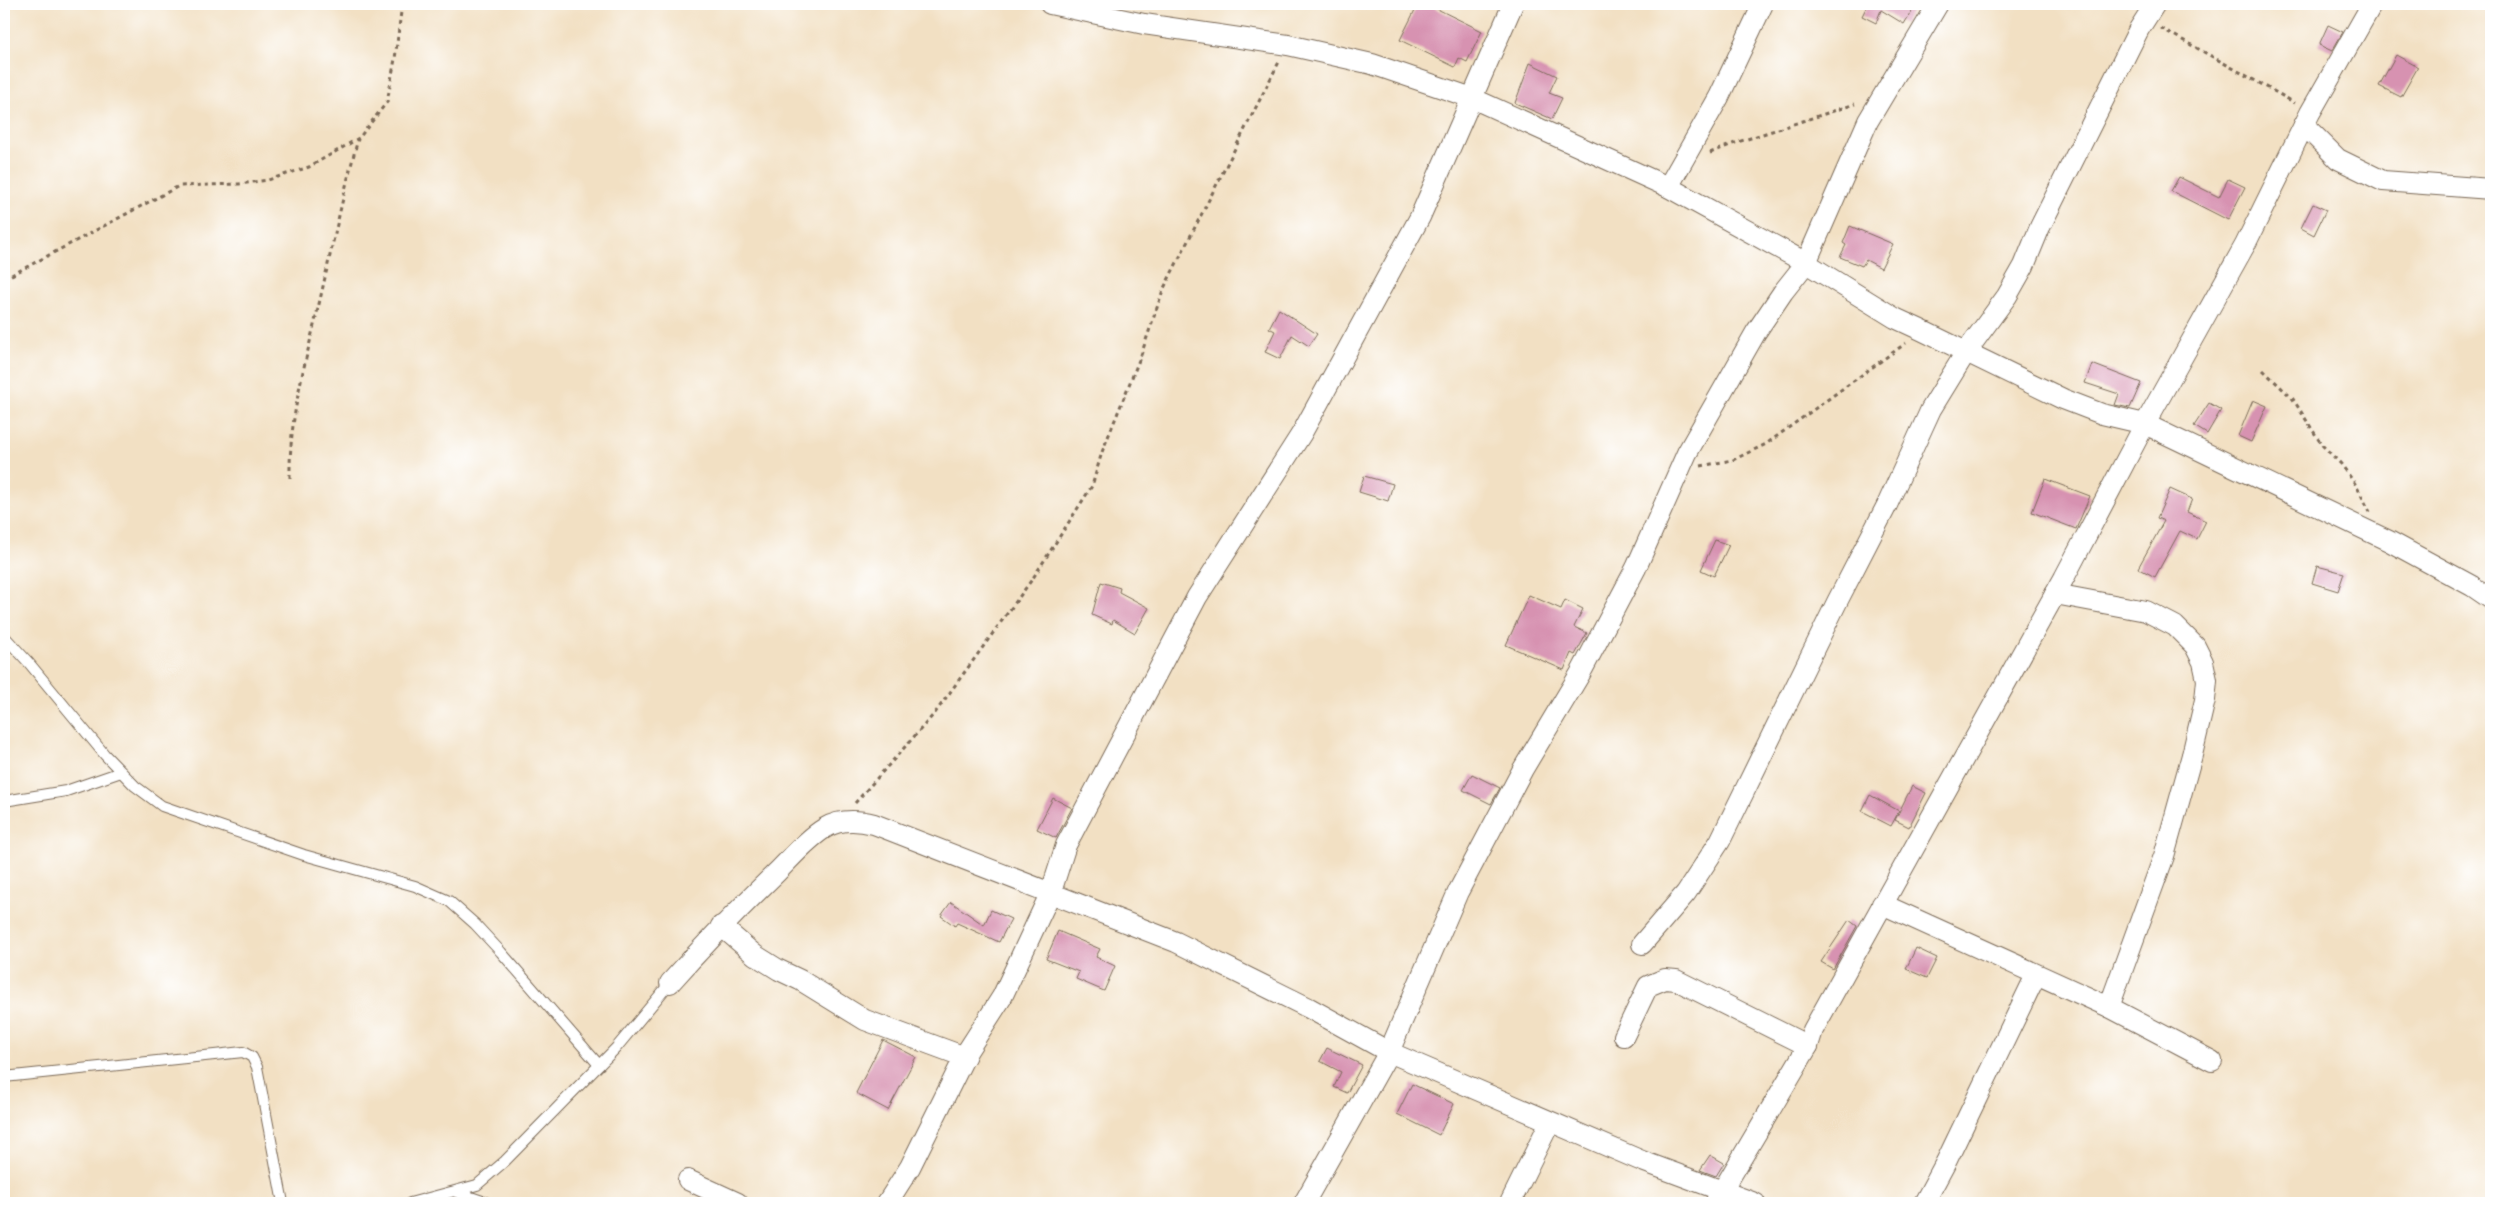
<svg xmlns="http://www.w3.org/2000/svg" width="2495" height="1207" viewBox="0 0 2495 1207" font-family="'Gentium Book Plus',serif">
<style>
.building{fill:#d792b1}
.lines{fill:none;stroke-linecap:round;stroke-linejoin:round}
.service-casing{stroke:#7b6a58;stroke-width:12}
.minor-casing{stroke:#7b6a58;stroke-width:22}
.path{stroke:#7b6a58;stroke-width:3;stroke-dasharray:4 4;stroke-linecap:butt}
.service{stroke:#fff;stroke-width:10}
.minor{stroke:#fff;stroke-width:20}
</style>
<rect width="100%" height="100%" fill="#fff"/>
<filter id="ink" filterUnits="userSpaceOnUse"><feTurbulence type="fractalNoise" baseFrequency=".02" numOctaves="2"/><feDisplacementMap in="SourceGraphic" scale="10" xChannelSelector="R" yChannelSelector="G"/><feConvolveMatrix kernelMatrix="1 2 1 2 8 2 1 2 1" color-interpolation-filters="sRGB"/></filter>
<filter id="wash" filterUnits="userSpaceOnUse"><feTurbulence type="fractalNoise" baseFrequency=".0096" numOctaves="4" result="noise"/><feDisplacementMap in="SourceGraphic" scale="20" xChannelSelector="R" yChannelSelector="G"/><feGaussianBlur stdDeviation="1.12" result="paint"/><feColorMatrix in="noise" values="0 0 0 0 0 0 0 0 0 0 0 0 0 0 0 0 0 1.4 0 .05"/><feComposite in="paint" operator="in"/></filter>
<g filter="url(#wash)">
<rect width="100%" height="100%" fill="#f2e0c3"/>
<g id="blocks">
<g class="building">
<path d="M1418 4H1427L1482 31 1467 62 1459 58 1455 67 1400 40Z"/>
<path d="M1868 4H1916L1904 24 1881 10 1876 23 1862 16Z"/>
<path d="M2328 25 2343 32 2332 51 2319 45Z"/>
<path d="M2396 55 2418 67 2401 97 2379 86Z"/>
<path d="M1530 63 1557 76 1549 93 1562 98 1552 119 1515 103Z"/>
<path d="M2179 177 2219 197 2228 179 2245 187 2228 220 2171 191Z"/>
<path d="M2313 204 2326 210 2314 235 2301 228Z"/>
<path d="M1850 226 1893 244 1881 268 1866 260 1862 266 1840 257 1846 245 1843 243Z"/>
<path d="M1279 309 1317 334 1309 346 1292 335 1280 359 1265 352 1275 331 1269 328Z"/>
<path d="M2092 364 2141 383 2130 408 2115 405 2119 394 2085 383Z"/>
<path d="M2253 400 2267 406 2251 442 2238 436Z"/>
<path d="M2209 403 2221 410 2207 434 2194 426Z"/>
<path d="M1364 476 1393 484 1388 501 1359 492Z"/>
<path d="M2045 479 2090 496 2076 529 2032 512Z"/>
<path d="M2170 489 2192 499 2187 512 2206 521 2197 539 2180 531 2155 577 2138 568 2164 521 2157 518Z"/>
<path d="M1715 540 1729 545 1714 576 1701 570Z"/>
<path d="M2317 566 2344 573 2338 591 2312 583Z"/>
<path d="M1101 582 1120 588 1119 592 1149 608 1135 633 1113 620 1112 624 1092 615Z"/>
<path d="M1529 595 1561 609 1565 600 1583 609 1574 627 1587 633 1575 655 1571 653 1564 670 1506 645Z"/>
<path d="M1472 774 1500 788 1491 804 1463 790Z"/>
<path d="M1912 786 1926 793 1909 827 1895 820Z"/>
<path d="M1870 795 1899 811 1891 826 1862 811Z"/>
<path d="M1053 798 1072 808 1056 838 1037 829Z"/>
<path d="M951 902 984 925 991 910 1011 919 999 942 957 923 955 926 941 916Z"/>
<path d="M1849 920 1857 926 1833 969 1821 962Z"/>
<path d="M1058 931 1100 949 1096 957 1115 966 1104 991 1076 979 1079 972 1046 959Z"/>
<path d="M1916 948 1937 958 1927 978 1906 969Z"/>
<path d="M883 1040 916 1057 888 1110 856 1093Z"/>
<path d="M1327 1048 1362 1065 1347 1093 1334 1087 1341 1072 1320 1061Z"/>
<path d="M1412 1084 1454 1104 1439 1135 1397 1114Z"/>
<path d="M1710 1155 1724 1163 1716 1176 1700 1170Z"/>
</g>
</g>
</g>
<g filter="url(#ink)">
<use href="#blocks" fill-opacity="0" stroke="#7b6a58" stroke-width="1"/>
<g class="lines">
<defs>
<g id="service">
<path d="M4 636 29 663 105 755 135 786 162 806 304 855 415 886 449 901 475 924 501 952 599 1065"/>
<path d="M4 801 66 791 121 772"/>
<path d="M4 1077 243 1052 252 1057 257 1067 283 1203"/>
<path d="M456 1192 488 1203"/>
<path d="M410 1203 477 1185 505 1161 616 1048 670 983"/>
</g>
<g id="minor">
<path d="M1050 4 1144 24 1288 45 1372 64 1472 98 1668 187 1806 263 1895 318 1921 330 2063 399 2102 414 2145 424 2389 541 2472 586 2491 599"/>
<path d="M2304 125 2338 159 2383 181 2491 189"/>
<path d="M1668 187 1719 97 1763 4"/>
<path d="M2055 594 2146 611 2175 626 2195 646 2203 662 2207 680 2205 700 2192 755 2164 856 2109 1007"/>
<path d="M1882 904 2109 1007 2212 1061"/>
<path d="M721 926 755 955 779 970 800 980 865 1020 965 1057"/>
<path d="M1642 944 1686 893 1720 841 1837 602 1887 505 1931 409 1966 352 2007 296 2024 266 2040 227 2139 29 2155 4"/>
<path d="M670 983C704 945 740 908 777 872 792 857 807 839 825 828 840 819 858 820 874 824L1176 942 1309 1008 1389 1052 1642 1161 1755 1203"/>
<path d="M1624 1036 1648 986 1665 979 1676 980 1808 1046"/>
<path d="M688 1180 738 1203"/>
<path d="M887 1203 910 1167 968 1050 1002 997 1051 892 1066 845 1197 597 1302 433 1420 217 1513 4"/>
<path d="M1304 1203 1389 1052 1458 892 1523 769 1580 674 1636 568 1687 453 1756 332 1783 292 1806 263 1868 121 1938 4"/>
<path d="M1510 1203 1550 1122"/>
<path d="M1715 1203 1808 1046 1813 1030 2064 578 2145 424 2245 245 2310 113 2372 4"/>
<path d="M1924 1203 1946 1162 2036 975"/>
</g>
</defs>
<use href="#service" class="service-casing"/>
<use href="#minor" class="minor-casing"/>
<g class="path">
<path d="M2122 4 2130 8"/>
<path d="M2161 28 2295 103"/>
<path d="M1710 153 1735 143 1855 104"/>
<path d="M4 279 179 186 239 184 268 180 309 167 359 138 387 102 395 59 402 4"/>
<path d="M2263 370 2293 399 2322 445 2341 464 2356 485 2370 512"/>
<path d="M1701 466 1733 460 1766 444 1906 343"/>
<path d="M290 478C289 420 303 372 316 317 330 257 342 198 358 139"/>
<path d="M855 803 935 713 1033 578 1092 486 1102 452 1141 355 1163 290 1279 62"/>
</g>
<use href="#service" class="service"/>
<use href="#minor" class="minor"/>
</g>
</g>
<rect width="2495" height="1207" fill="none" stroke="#fff" stroke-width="20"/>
</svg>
